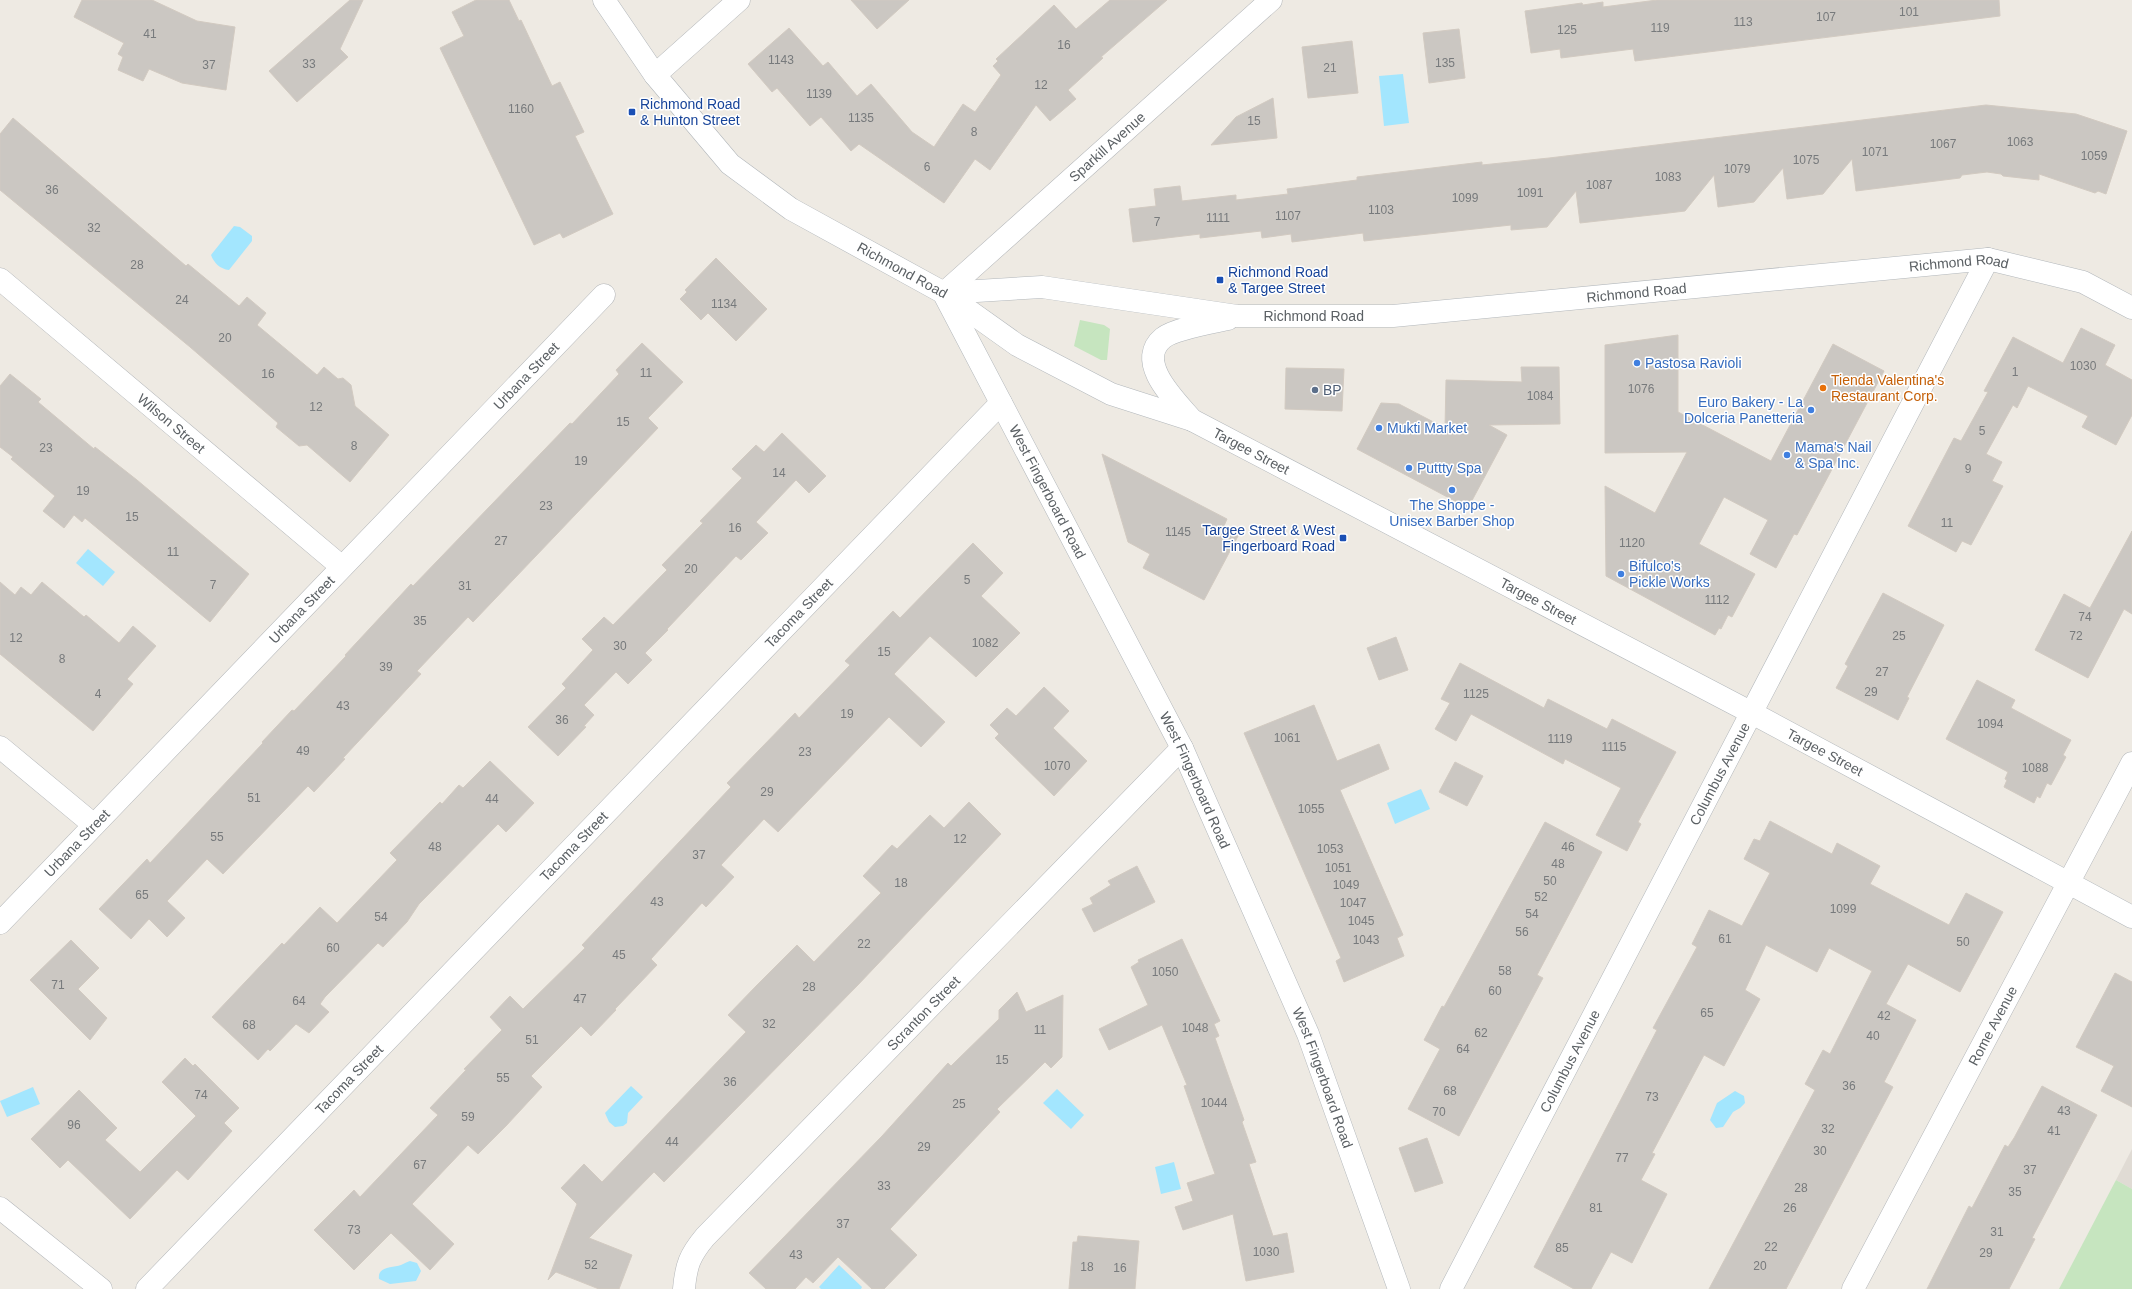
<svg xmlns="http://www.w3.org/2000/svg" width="2132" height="1289" viewBox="0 0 2132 1289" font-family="Arial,sans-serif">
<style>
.education{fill:#e0dbd4}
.green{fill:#c6e5bf}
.water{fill:#a3e6fe}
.building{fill:#cbc7c2;stroke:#d2cac1}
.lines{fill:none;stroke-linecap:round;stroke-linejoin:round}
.street-casing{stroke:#b4b7ba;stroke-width:23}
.secondary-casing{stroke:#b2b7bb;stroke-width:23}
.street{stroke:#fff;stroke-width:22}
.secondary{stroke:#fff;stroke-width:22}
.transit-dot{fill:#1a4fb4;stroke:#fff;stroke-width:1.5}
.shop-dot{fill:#3f7fe0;stroke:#fff;stroke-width:1.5}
.food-dot{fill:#e8710a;stroke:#fff;stroke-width:1.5}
.service-dot{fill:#5c6f8a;stroke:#fff;stroke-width:1.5}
.labels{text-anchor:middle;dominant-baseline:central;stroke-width:3;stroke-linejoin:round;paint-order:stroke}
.number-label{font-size:12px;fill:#777a7c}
.transit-label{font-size:14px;fill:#164399;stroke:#fff;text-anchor:start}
.street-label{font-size:14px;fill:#5b6064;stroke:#fff}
.shop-label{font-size:14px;fill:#366cbe;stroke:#fff;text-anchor:start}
.food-label{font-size:14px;fill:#c56008;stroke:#fff;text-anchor:start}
.service-label{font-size:14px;fill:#4e5e75;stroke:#fff;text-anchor:start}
</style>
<rect width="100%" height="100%" fill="#eeeae3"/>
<path class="education" d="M2132 1149V1189L2116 1180Z"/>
<g class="green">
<path d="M1080 320 1104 325 1110 329 1107 360H1101L1074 346Z"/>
<path d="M2116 1180 2132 1189V1289H2059Z"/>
</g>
<g class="water">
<path d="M1403 74 1409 123 1384 126 1379 76Z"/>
<path d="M234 226 240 227 252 236V241L229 270C220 269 214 263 211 255Z"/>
<path d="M88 549 115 572 103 586 76 563Z"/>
<path d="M1421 789 1430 809 1395 824 1387 803Z"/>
<path d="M631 1086 643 1097 628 1113 627 1123 623 1126 615 1127 609 1122 605 1113Z"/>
<path d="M33 1087 40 1104 7 1117 0 1101Z"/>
<path d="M1057 1089 1084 1115 1071 1129 1043 1103Z"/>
<path d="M1735 1091 1744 1096 1745 1103 1740 1108 1733 1112 1723 1127 1716 1128 1710 1120 1717 1103Z"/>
<path d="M1174 1162 1181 1189 1161 1194 1155 1167Z"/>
<path d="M410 1261 417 1263 421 1271 416 1281 390 1284 379 1279C377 1266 393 1268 401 1265 404 1264 406 1262 410 1261Z"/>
<path d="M839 1265 862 1287 861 1289H821L819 1287Z"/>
</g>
<g class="building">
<path d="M82 0H152L197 21 235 27 226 90 182 83 149 69 143 81 118 70 123 57 118 54 124 43 74 17Z"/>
<path d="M350 0H363L340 49 348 57 297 102 269 71Z"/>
<path d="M476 0H509L519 21 521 20 552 86 560 82 584 132 575 136 613 214 563 238 560 233 534 245 440 48 464 36 452 12Z"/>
<path d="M851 0H909L877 29Z"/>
<path d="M1110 0H1167L1101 57 1103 58 1068 90 1076 99 1050 121 1036 105 990 170 975 159 944 203 859 144 851 151 821 117 810 126 777 88 772 92 748 64 789 28 823 66 828 62 857 96 871 84 912 132 934 147 963 104 975 112 1001 75 993 66 998 61 996 59 1054 5 1076 29Z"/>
<path d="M1657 0H1999L2000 16 1635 61 1633 49 1561 58 1560 49 1531 53 1525 11 1582 3 1583 5 1603 2V7Z"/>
<path d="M1459 29 1465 78 1429 83 1423 33Z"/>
<path d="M1352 41 1358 93 1308 98 1302 47Z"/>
<path d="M1273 98 1277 138 1211 145 1236 117Z"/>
<path d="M1986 105 2076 114 2127 131 2106 194 2098 191 2095 193 2039 174V180L2003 176 2001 174 1987 172 1962 175 1960 178 1856 191 1852 159 1823 194 1787 199 1783 168 1754 202 1718 207 1714 175 1685 211 1660 214 1580 223 1576 191 1547 227 1511 230V225L1364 241 1363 233 1292 242 1291 234 1262 238 1261 231 1200 238V234L1133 242 1129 209 1156 206 1154 189 1180 186 1182 201 1236 195V200L1288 194 1287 189 1357 180V177L1482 162V165L1549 158Z"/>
<path d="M13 118 186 266 188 264 239 306 247 297 266 313 257 325 317 375 324 367 338 379 343 378 351 385 355 406 389 435 350 482 307 445 299 446 276 427 278 423 190 347 0 190V134Z"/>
<path d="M716 258 767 309 736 341 708 313 701 320 680 299 687 292 685 290Z"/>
<path d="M2081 328 2115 345 2105 365 2132 380V415L2116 445 2082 427 2088 416 2028 386 2017 408 2013 405 1986 454 2002 462 1992 481 2003 486 1971 545 1962 541 1956 552 1908 526 1954 438 1961 441 1988 392 1984 391 2013 337 2063 363Z"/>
<path d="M1678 335V412L1771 461 1833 344 1884 371 1822 488 1797 535 1794 534 1776 568 1750 554 1768 520 1724 497 1699 544 1755 574 1732 617 1728 615 1721 629 1719 628 1715 635 1606 576 1605 486 1655 513 1687 452 1605 453V345Z"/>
<path d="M642 343 683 382 648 418 658 428 473 622 468 617 417 671 421 674 343 758 345 759 314 792 308 786 223 874 207 859 167 901 185 918 167 937 149 919 131 939 99 909 147 859 150 863 263 743 262 742 292 710 294 711 346 656 345 655 411 584 413 586 570 423 572 424 619 374 616 370Z"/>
<path d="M1521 367H1559L1560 424 1489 425 1507 435 1468 508 1357 449 1381 403 1399 404 1445 428 1446 380 1522 382Z"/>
<path d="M1286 368 1344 369 1342 411 1285 409Z"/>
<path d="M10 374 41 399 38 402 94 449 95 447 137 480 249 574 210 622 85 518 82 522 74 515 64 528 43 511 55 496 11 459 13 457 0 447V386Z"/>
<path d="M782 433 826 476 809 493 796 480 756 522 768 533 741 560 736 556 667 629 668 630 645 653 652 660 628 684 616 672 584 705 594 715 584 726 586 727 558 756 528 727 566 688 562 684 593 650 582 639 604 617 613 625 667 570 662 565 703 523 700 521 742 478 732 469 756 445 764 452Z"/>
<path d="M1102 454 1227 519 1223 528 1238 536 1204 600 1143 568 1150 554 1128 542Z"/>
<path d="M2132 531V614L2124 609 2088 678 2035 650 2064 594 2090 608Z"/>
<path d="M973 543 1003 573 981 596 1020 633 976 677 930 636 894 674 945 722 921 747 889 717 778 832 764 819 721 865 734 877 706 907 702 903 651 959 657 965 615 1009 616 1010 591 1036 581 1026 531 1076 542 1087 506 1126 478 1154 468 1145 412 1204 454 1244 430 1270 391 1233 354 1270 314 1230 354 1190 360 1197 438 1115 430 1108 466 1070 464 1069 502 1030 490 1017 510 996 523 1009 585 948 582 945 731 787 727 783 795 713 799 718 850 665 845 661 893 611 900 618Z"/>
<path d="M0 582 15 595 21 587 31 595 42 582 84 617 86 615 119 643 133 626 156 646 127 679 133 684 93 731 0 654Z"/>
<path d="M1883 593 1944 625 1907 697 1909 698 1898 720 1836 688 1848 666 1845 664Z"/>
<path d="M1396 637 1408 670 1379 680 1367 648Z"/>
<path d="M1460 663 1544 708 1548 699 1607 729 1612 719 1676 752 1638 822 1641 824 1627 851 1596 835 1621 788 1565 759 1563 764 1471 714 1456 741 1435 729 1450 703 1441 699Z"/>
<path d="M1977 680 2015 700 2011 708 2071 740 2063 755 2066 757 2051 785 2047 783 2040 798 2037 796 2034 803 2004 787 2007 780 2005 779 2008 772 1946 739Z"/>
<path d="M1044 687 1069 711 1053 728 1087 761 1054 796 995 738 999 734 990 725 1007 708 1016 716Z"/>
<path d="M1314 705 1337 761 1379 744 1389 769 1340 790 1403 935 1397 938 1404 956 1344 982 1336 961 1341 958 1244 733Z"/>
<path d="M490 761 534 803 506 832 498 824 419 904 407 922 383 947 378 943 325 997 320 1004 329 1012 309 1033 296 1024 270 1051 268 1049 258 1060 212 1017 282 943 284 945 320 907 337 923 397 860 390 853 440 802 442 804 459 785 463 788Z"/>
<path d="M1455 762 1483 776 1467 806 1439 792Z"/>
<path d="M969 802 1001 834 857 986 664 1182 654 1172 589 1238 632 1255 619 1289H599L556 1272 548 1280 577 1204 561 1188 584 1164 602 1182 746 1032 728 1015 758 984 797 945 814 962 881 893 863 876 892 845 897 849 930 815 944 828Z"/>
<path d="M1770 821 1832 854 1837 843 1880 866 1870 884 1949 925 1966 893 2003 912 1960 992 1908 964 1886 1004 1916 1020 1884 1082 1893 1087 1786 1289H1709L1815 1090 1805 1084 1823 1050 1830 1054 1872 971 1829 948 1817 972 1766 945 1745 990 1760 999 1724 1066 1704 1055 1652 1153 1655 1154 1641 1180 1667 1194 1632 1263 1611 1252 1591 1289H1574L1534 1267 1657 1030 1653 1028 1697 947 1692 944 1709 910 1742 926 1770 873 1744 859 1754 839 1760 841Z"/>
<path d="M1545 822 1602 852 1537 975 1543 978 1459 1136 1408 1109 1440 1049 1424 1040 1442 1006 1444 1007Z"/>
<path d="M1137 866 1155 902 1094 932 1082 909 1093 904 1090 898 1111 885 1108 881Z"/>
<path d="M1182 939 1220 1021 1214 1024 1219 1036 1215 1038 1244 1120 1242 1122 1256 1162 1249 1164 1273 1236 1287 1233 1294 1272 1246 1281 1233 1214 1183 1230 1175 1207 1193 1201 1187 1183 1215 1174 1184 1086 1187 1085 1162 1025 1109 1050 1099 1029 1148 1005 1131 967 1139 962 1138 960Z"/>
<path d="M71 940 99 968 78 989 107 1018 90 1040 30 980Z"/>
<path d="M2115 973 2132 982V1107L2101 1091 2114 1066 2076 1047Z"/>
<path d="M1017 992 1026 1012 1063 995 1062 1057 1051 1068 1045 1062 997 1109 1000 1112 890 1229 917 1255 884 1289H872L838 1257 813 1283 806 1277 795 1289H766L749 1273 882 1136 948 1063 951 1066 999 1019V1010Z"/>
<path d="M185 1058 193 1066 195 1064 239 1108 224 1123 232 1131 188 1180 177 1170 130 1219 68 1160 60 1168 31 1139 79 1090 117 1128 105 1140 140 1172 196 1116 162 1082Z"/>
<path d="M2042 1086 2097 1115 2032 1238 2035 1239 2009 1289H1927L1969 1206 1972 1208 2005 1145 2008 1147 2014 1138Z"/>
<path d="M1427 1138 1443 1183 1415 1192 1399 1148Z"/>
<path d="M1078 1236 1139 1241 1135 1289H1069L1073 1242H1077Z"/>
</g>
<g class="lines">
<defs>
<g id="street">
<path d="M655 75 739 0"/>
<path id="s1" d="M0 279 342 567"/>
<path id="s2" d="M944 293 1271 0"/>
<path d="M0 747 94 825"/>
<path id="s3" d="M0 923 604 295"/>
<path d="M0 1208 101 1289"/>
<path id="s4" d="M147 1289 1001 403"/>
<path id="s5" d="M684 1289C686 1265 690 1255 705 1237L1182 748"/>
<path id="s6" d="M1853 1289 2132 763"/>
</g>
<g id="secondary">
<path id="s7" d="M604 0 655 75 730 164 791 209 944 293 1017 345 1111 394 1192 420 1752 713 2132 917"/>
<path id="s8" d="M944 293 1042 287 1237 316H1393L1988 259 2083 282 2132 308"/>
<path id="s9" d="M945 296 1182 748 1308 1034 1399 1289"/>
<path d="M1192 420C1176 401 1134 362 1163 338 1174 329 1214 322 1228 319"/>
<path id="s10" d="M1451 1289 1988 259"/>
</g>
</defs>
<use href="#street" class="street-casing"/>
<use href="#secondary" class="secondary-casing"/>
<use href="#street" class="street"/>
<use href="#secondary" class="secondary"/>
</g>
<g class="transit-dot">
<rect x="628" y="108" width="8" height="8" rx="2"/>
<rect x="1216" y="276" width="8" height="8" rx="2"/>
<rect x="1339" y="534" width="8" height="8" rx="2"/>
</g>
<g class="shop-dot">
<circle cx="1637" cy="363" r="4"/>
<circle cx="1811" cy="410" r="4"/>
<circle cx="1379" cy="428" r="4"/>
<circle cx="1787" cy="455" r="4"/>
<circle cx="1409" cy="468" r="4"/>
<circle cx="1452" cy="490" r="4"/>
<circle cx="1621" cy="574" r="4"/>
</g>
<circle class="food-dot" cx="1823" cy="388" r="4"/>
<circle class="service-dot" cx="1315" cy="390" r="4"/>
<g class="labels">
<g class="number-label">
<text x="1909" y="12">101</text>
<text x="1826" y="17">107</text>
<text x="1743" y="22">113</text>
<text x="1660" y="28">119</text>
<text x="1567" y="30">125</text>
<text x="150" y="34">41</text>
<text x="1064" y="45">16</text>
<text x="781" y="60">1143</text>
<text x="1445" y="63">135</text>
<text x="309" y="64">33</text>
<text x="209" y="65">37</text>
<text x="1330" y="68">21</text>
<text x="1041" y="85">12</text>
<text x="819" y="94">1139</text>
<text x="521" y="109">1160</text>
<text x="861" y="118">1135</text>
<text x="1254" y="121">15</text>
<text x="974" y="132">8</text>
<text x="2020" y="142">1063</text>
<text x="1943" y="144">1067</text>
<text x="1875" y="152">1071</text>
<text x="2094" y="156">1059</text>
<text x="1806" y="160">1075</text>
<text x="927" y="167">6</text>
<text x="1737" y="169">1079</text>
<text x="1668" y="177">1083</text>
<text x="1599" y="185">1087</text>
<text x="52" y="190">36</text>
<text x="1530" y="193">1091</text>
<text x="1465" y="198">1099</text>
<text x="1381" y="210">1103</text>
<text x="1288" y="216">1107</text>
<text x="1218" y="218">1111</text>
<text x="1157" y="222">7</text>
<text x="94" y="228">32</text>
<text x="137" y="265">28</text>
<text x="182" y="300">24</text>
<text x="724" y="304">1134</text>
<text x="225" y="338">20</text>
<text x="2083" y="366">1030</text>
<text x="2015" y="372">1</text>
<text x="646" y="373">11</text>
<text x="268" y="374">16</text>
<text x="1641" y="389">1076</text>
<text x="1540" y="396">1084</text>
<text x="316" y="407">12</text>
<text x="623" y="422">15</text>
<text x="1982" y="431">5</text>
<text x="354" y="446">8</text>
<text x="46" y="448">23</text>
<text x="581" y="461">19</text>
<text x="1968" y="469">9</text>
<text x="779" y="473">14</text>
<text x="83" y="491">19</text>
<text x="546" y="506">23</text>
<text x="132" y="517">15</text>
<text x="1947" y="523">11</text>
<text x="735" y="528">16</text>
<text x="1178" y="532">1145</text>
<text x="501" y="541">27</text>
<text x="1632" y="543">1120</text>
<text x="173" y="552">11</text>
<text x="691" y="569">20</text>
<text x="967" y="580">5</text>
<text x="213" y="585">7</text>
<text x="465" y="586">31</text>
<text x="1717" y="600">1112</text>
<text x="2085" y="617">74</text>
<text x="420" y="621">35</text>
<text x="1899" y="636">25</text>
<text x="2076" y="636">72</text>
<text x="16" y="638">12</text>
<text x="985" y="643">1082</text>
<text x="620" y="646">30</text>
<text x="884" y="652">15</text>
<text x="62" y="659">8</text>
<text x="386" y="667">39</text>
<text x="1882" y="672">27</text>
<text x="1871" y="692">29</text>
<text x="98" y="694">4</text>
<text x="1476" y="694">1125</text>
<text x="343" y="706">43</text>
<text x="847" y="714">19</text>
<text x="562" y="720">36</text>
<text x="1990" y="724">1094</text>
<text x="1287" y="738">1061</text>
<text x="1560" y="739">1119</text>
<text x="1614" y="747">1115</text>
<text x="303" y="751">49</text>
<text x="805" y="752">23</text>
<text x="1057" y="766">1070</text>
<text x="2035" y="768">1088</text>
<text x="767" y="792">29</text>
<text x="254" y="798">51</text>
<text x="492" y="799">44</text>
<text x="1311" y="809">1055</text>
<text x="217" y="837">55</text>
<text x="960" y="839">12</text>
<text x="435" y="847">48</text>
<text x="1568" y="847">46</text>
<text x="1330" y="849">1053</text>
<text x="699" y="855">37</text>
<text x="1558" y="864">48</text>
<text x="1338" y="868">1051</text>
<text x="1550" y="881">50</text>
<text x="901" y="883">18</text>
<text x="1346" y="885">1049</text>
<text x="142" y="895">65</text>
<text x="1541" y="897">52</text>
<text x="657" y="902">43</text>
<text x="1353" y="903">1047</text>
<text x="1843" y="909">1099</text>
<text x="1532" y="914">54</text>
<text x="381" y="917">54</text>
<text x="1361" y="921">1045</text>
<text x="1522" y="932">56</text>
<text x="1725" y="939">61</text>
<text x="1366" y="940">1043</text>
<text x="1963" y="942">50</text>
<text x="864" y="944">22</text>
<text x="333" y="948">60</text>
<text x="619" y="955">45</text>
<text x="1505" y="971">58</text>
<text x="1165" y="972">1050</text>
<text x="58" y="985">71</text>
<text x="809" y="987">28</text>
<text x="1495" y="991">60</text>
<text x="580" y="999">47</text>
<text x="299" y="1001">64</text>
<text x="1707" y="1013">65</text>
<text x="1884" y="1016">42</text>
<text x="769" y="1024">32</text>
<text x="249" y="1025">68</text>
<text x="1195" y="1028">1048</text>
<text x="1040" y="1030">11</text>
<text x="1481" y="1033">62</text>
<text x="1873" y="1036">40</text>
<text x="532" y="1040">51</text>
<text x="1463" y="1049">64</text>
<text x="1002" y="1060">15</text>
<text x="503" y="1078">55</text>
<text x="730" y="1082">36</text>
<text x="1849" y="1086">36</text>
<text x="1450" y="1091">68</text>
<text x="201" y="1095">74</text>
<text x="1652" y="1097">73</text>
<text x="1214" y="1103">1044</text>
<text x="959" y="1104">25</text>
<text x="2064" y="1111">43</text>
<text x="1439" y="1112">70</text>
<text x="468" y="1117">59</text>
<text x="74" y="1125">96</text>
<text x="1828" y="1129">32</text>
<text x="2054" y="1131">41</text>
<text x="672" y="1142">44</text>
<text x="924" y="1147">29</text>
<text x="1820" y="1151">30</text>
<text x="1622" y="1158">77</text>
<text x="420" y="1165">67</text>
<text x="2030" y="1170">37</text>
<text x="884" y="1186">33</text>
<text x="1801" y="1188">28</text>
<text x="2015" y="1192">35</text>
<text x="1596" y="1208">81</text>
<text x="1790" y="1208">26</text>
<text x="843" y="1224">37</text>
<text x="354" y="1230">73</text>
<text x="1997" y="1232">31</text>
<text x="1771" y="1247">22</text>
<text x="1562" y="1248">85</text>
<text x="1266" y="1252">1030</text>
<text x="1986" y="1253">29</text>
<text x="796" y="1255">43</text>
<text x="591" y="1265">52</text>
<text x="1760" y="1266">20</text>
<text x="1087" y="1267">18</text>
<text x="1120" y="1268">16</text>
</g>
<g class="transit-label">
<text x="640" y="104">Richmond Road<tspan x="640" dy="16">&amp; Hunton Street</tspan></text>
<text x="1228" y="272">Richmond Road<tspan x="1228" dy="16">&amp; Targee Street</tspan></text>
<text x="1335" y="530" text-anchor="end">Targee Street &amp; West<tspan x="1335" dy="16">Fingerboard Road</tspan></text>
</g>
<g class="street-label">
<text stroke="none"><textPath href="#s2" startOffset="219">Sparkill Avenue</textPath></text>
<text stroke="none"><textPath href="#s8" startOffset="1020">Richmond Road</textPath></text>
<text stroke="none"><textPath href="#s7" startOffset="410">Richmond Road</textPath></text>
<text stroke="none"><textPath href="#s8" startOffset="696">Richmond Road</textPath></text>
<text stroke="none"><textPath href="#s8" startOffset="372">Richmond Road</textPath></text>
<text stroke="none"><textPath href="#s3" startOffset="759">Urbana Street</textPath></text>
<text stroke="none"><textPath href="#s1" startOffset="224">Wilson Street</textPath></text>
<text stroke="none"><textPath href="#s7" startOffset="805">Targee Street</textPath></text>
<text stroke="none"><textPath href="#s9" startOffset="221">West Fingerboard Road</textPath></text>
<text stroke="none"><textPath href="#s7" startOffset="1129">Targee Street</textPath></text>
<text stroke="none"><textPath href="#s3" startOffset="435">Urbana Street</textPath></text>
<text stroke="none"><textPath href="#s4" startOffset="939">Tacoma Street</textPath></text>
<text stroke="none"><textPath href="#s7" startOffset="1453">Targee Street</textPath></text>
<text stroke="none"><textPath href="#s10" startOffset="581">Columbus Avenue</textPath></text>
<text stroke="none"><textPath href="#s9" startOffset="545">West Fingerboard Road</textPath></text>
<text stroke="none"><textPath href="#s3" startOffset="111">Urbana Street</textPath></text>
<text stroke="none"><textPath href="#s4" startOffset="615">Tacoma Street</textPath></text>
<text stroke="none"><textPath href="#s5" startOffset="370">Scranton Street</textPath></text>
<text stroke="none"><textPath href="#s6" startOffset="298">Rome Avenue</textPath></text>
<text stroke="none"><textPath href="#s10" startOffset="257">Columbus Avenue</textPath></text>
<text stroke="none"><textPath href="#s9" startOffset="869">West Fingerboard Road</textPath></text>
<text stroke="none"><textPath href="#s4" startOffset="291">Tacoma Street</textPath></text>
</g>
<g class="shop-label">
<text x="1645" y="363">Pastosa Ravioli</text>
<text x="1803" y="402" text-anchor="end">Euro Bakery - La<tspan x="1803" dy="16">Dolceria Panetteria</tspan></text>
<text x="1387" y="428">Mukti Market</text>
<text x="1795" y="447">Mama's Nail<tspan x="1795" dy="16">&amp; Spa Inc.</tspan></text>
<text x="1417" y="468">Puttty Spa</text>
<text x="1452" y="505" text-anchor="middle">The Shoppe -<tspan x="1452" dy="16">Unisex Barber Shop</tspan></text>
<text x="1629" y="566">Bifulco's<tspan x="1629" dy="16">Pickle Works</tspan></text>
</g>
<g class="food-label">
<text x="1831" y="380">Tienda Valentina's<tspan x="1831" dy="16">Restaurant Corp.</tspan></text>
</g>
<g class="service-label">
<text x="1323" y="390">BP</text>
</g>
</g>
</svg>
